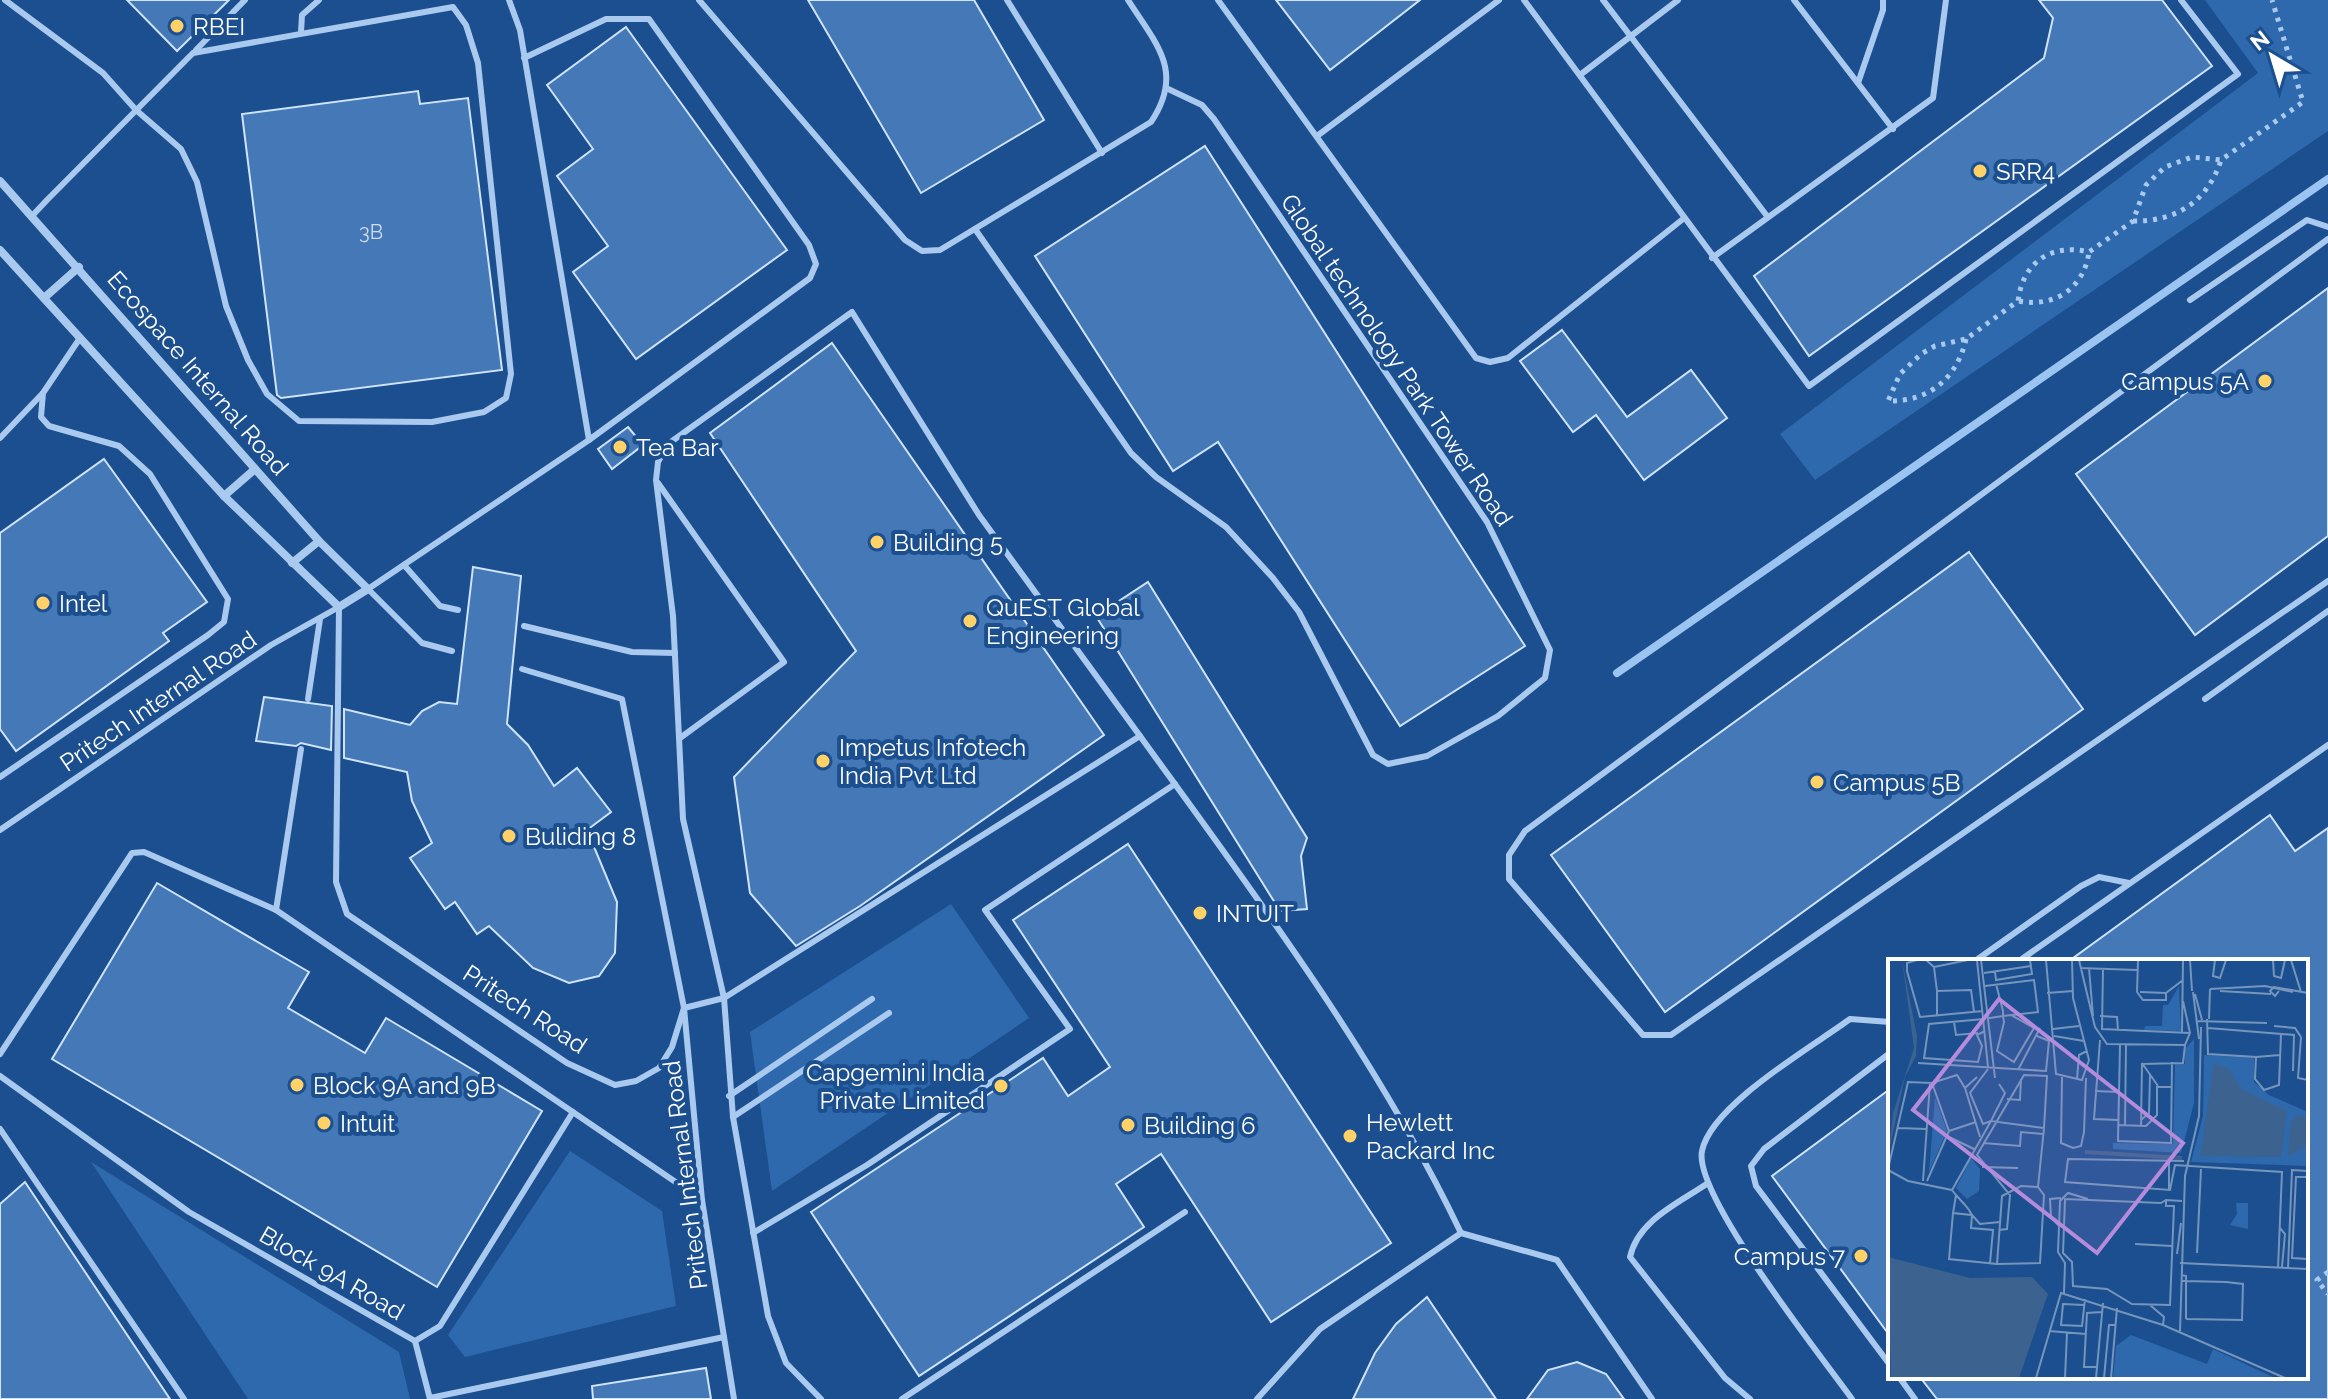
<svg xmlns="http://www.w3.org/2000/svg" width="2328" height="1399" viewBox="0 0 2328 1399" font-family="Raleway,sans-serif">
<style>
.green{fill:#2e69ad}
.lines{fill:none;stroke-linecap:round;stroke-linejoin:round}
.stream{stroke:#9cc4f0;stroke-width:8}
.building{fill:#4478b7;stroke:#cfe3fa;stroke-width:2}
.path{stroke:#a9c9ee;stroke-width:5;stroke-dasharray:4 6;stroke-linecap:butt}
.service{stroke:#a9c9ee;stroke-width:6}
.minor{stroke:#a9c9ee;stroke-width:8}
.poi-dot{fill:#ffd166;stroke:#1b4f8f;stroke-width:3}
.labels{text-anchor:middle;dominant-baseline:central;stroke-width:8;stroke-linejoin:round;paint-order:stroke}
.number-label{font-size:20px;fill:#d0dded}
.poi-label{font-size:24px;fill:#fff;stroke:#1b4f8f;text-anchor:start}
.street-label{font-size:24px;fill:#fff;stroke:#1b4f8f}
.inset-river{fill:none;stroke:#3c6290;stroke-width:4}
.inset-road{fill:none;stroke:#7695bc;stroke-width:2}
.view{fill:#b68bdc;fill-opacity:0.15;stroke:#b68bdc;stroke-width:4}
.inset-edge{fill:none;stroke:#fff;stroke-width:4}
</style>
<rect width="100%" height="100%" fill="#1b4f8f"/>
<g class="green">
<path d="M2205 0H2328V131L1815 480 1780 434 2258 73Z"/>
<path d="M951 904 1029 1018 772 1191 750 1032Z"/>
<path d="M570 1151 662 1211 676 1306 465 1357 448 1335Z"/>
<path d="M91 1162 399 1352 410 1399H248Z"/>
</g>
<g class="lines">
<path class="stream" d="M1617 673 2328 179"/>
</g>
<g class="building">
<path d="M127 0H229L177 51Z"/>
<path d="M808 0H974L1044 120 921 193Z"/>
<path d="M1276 0H1420L1330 70Z"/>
<path d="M2039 0H2162L2212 66 1809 356 1754 276 2044 58 2053 18Z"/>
<path d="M626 27 787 250 636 359 573 272 608 246 557 176 593 149 547 85Z"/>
<path d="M418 91 420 104 468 98 502 370 281 398 277 395 242 114Z"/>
<path d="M1205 146 1525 646 1400 726 1218 442 1173 471 1035 256Z"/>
<path d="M2328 288V536L2195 635 2076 474Z"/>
<path d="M1562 330 1627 417 1691 370 1727 418 1644 480 1596 415 1573 432 1520 361Z"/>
<path d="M832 343 1104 735 860 906 796 946 750 893 734 777 856 651 710 433Z"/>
<path d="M628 427 643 445 612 469 598 449Z"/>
<path d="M104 459 207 602 163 633 169 641 16 751 0 729V533Z"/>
<path d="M1969 552 2083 709 1665 1012 1551 855Z"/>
<path d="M473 567 521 576 507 724 528 745 554 786 577 768 611 812 587 830 617 902 615 953 599 976 569 983 533 968 489 926 477 934 455 902 445 909 410 858 432 843 412 801 407 772 344 758V709L410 725 422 711 439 702 457 704Z"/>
<path d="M1148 582 1307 838 1301 856 1307 909 1280 911 1096 616Z"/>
<path d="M264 697 332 706 331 750 301 743 296 746 256 741Z"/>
<path d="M2270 815 2295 851 2328 828V1399H1937L1920 1377H2306V961H2069Z"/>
<path d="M1128 844 1391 1243 1271 1322 1161 1154 1116 1184 1144 1227 919 1376 811 1212 1043 1058 1068 1096 1110 1067 1013 920Z"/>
<path d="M157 883 309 972 288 1008 365 1053 386 1018 542 1111 437 1287 52 1059Z"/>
<path d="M1890 1089V1336L1772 1176Z"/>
<path d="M25 1182 170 1399H0V1204Z"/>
<path d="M1427 1297 1496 1399H1353L1375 1353 1396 1324Z"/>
<path d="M1577 1362 1606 1374 1624 1399H1527L1548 1370Z"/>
<path d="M706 1368 711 1399H593L592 1386Z"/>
</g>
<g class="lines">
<g class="path">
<path d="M2133 221C2176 222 2208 201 2221 160"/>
<path d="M2019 301C2055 308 2084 288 2089 252"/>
<path d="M1966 339C1957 379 1928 402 1888 401L1900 374 1921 354 1935 346 1966 339 2018 301C2023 262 2051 243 2089 252L2133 221 2146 185 2165 167 2192 157 2221 160 2303 102 2272 0"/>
<path d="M2328 1272 2317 1280 2328 1294"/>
</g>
<g class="service">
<path d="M5 0 103 73 136 110 181 149 197 182 226 306 248 360 267 394 299 421 432 422 484 412 506 398 511 374 478 63 466 25 453 7 193 53 47 200 32 216"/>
<path d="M509 0 520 30 589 440"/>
<path d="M699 0 905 240 922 251 940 250 1151 122C1185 71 1156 44 1128 0"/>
<path d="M1007 0 1102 153"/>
<path d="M1218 0 1476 358 1490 362 1508 358 1683 219"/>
<path d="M1524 0 1809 386 2238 74 2181 0"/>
<path d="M1603 0 1767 216"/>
<path d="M1794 0 1893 129"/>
<path d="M301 32 302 15 319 0"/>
<path d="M196 50 245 0"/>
<path d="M1580 75 1678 0"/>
<path d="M1858 83 1883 10V0"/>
<path d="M1317 136 1499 0"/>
<path d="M975 229 1131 453 1156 477 1226 527 1273 578 1299 612 1373 755 1388 764 1427 756 1498 716 1545 678 1550 650 1487 522 1214 119 1202 105 1166 88"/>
<path d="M2328 239 1525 831 1509 855V879L1643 1035H1671L2328 581"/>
<path d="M1712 258 1933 98 1946 0"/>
<path d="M2190 300 2307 220 2328 227"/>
<path d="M0 438 42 394"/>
<path d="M658 483 784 662 680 738"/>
<path d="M404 565 440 606 458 610"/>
<path d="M339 607 336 882 347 914 567 1063 615 1085 636 1081 659 1068 672 1047 684 1008 622 699 522 669"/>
<path d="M524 626 632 652 675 653"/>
<path d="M452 651 422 643 368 589 589 440 810 278 816 264 809 245 649 19H606L524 58"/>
<path d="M308 699 320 619"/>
<path d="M2205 699 2328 611"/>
<path d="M0 777 208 635 224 622 228 599 150 474 119 446 49 426 41 417 43 393 80 338"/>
<path d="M0 830 271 645 339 607"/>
<path d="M276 910 702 1200"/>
<path d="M1975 961 2081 886 2099 877 2129 883"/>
<path d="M2019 961 2328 745"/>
<path d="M1890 1053 1764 1149 1751 1166 1756 1186 1890 1365"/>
<path d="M0 1054 132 853 144 852 276 910 301 749"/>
<path d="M0 1076 189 1212 415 1341 440 1326 573 1112"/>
<path d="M729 1096 872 999"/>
<path d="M733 1117 889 1013"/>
<path d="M0 1129 184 1399"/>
<path d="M1708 1183C1679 1203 1638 1220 1630 1257L1725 1378 1750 1399"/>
<path d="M753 1233 867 1165 1070 1029 985 910 1175 784"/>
<path d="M415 1341 430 1399"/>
<path d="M1899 1377 1915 1399"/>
<path d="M430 1398 724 1337"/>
<path d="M734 1399 702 1200 684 1008 724 998 1140 736C1255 895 1376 1055 1461 1233"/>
<path d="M821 1399 786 1363 768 1316 733 1117 724 998 683 819 673 616 656 480 658 462 668 444 852 312 979 515 1140 736"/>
<path d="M902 1399 1185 1212"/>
<path d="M1257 1399 1320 1329 1461 1233 1557 1260 1652 1399"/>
<path d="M1852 1399C1822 1357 1693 1195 1702 1151 1711 1105 1812 1047 1850 1019L1890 1022"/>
</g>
<g class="minor">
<path d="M0 181 319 541 368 589 339 607 224 496 0 250"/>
<path d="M44 298 79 267"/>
<path d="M224 496 255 469"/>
<path d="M292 563 319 541"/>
</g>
</g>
<g class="poi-dot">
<circle cx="177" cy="26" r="8"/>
<circle cx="1980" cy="171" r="8"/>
<circle cx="2265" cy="381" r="8"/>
<circle cx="620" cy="447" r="8"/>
<circle cx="877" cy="542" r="8"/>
<circle cx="43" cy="603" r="8"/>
<circle cx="970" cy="621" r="8"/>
<circle cx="823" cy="761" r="8"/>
<circle cx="1817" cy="782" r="8"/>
<circle cx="509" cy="836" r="8"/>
<circle cx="1200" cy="913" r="8"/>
<circle cx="297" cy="1085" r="8"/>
<circle cx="1001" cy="1086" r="8"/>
<circle cx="324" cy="1123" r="8"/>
<circle cx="1128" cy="1125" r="8"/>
<circle cx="1350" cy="1136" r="8"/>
<circle cx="1861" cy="1256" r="8"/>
</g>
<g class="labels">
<g class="number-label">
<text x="371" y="232">3B</text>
</g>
<g class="poi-label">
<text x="193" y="26">RBEI</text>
<text x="1996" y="171">SRR4</text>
<text x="2249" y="381" text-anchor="end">Campus 5A</text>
<text x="636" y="447">Tea Bar</text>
<text x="893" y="542">Building 5</text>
<text x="59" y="603">Intel</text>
<text x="986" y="607">QuEST Global<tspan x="986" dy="28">Engineering</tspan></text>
<text x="839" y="747">Impetus Infotech<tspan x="839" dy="28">India Pvt Ltd</tspan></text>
<text x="1833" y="782">Campus 5B</text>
<text x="525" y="836">Buliding 8</text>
<text x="1216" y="913">INTUIT</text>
<text x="985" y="1072" text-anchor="end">Capgemini India<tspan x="985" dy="28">Private Limited</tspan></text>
<text x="313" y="1085">Block 9A and 9B</text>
<text x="1366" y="1122">Hewlett<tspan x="1366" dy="28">Packard Inc</tspan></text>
<text x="340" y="1123">Intuit</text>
<text x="1144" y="1125">Building 6</text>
<text x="1845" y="1256" text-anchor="end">Campus 7</text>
</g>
<g class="street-label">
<text transform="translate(1397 360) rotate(56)">Global technology Park Tower Road</text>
<text transform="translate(198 373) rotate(49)">Ecospace Internal Road</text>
<text transform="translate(158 701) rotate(-34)">Pritech Internal Road</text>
<text transform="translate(525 1009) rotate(33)">Pritech Road</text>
<text transform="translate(685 1175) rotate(-97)">Pritech Internal Road</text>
<text transform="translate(332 1273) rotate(30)">Block 9A Road</text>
</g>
</g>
<g transform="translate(1888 959)">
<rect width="420" height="420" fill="#1b4f8f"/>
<path d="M291 27 293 72 256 71 257 67H274L275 46H280ZM306 80V144L293 194 225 190V184L285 185 287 105H297V90ZM316 96 366 99V123L381 136 420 153V207L303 203 315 157ZM47 138 59 172 41 213ZM83 199 92 210 91 232 79 240 68 229ZM348 244H360V270L342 266 349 255ZM243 376 319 405 325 390 387 419H225L228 387Z" fill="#2e69ad"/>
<path d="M14 1 29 77 28 97 17 118 0 197 5 154 26 89ZM326 104 342 111 353 130 399 152 393 198 312 197ZM409 156 420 159V186L400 197 403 162ZM0 298 82 319 144 318 160 335 131 419H3Z" fill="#3c6290"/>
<path class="inset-river" d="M197 193 294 199"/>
<path class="inset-road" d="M29 1 19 4V12L32 58 95 52M38 1 46 8 49 32 83 31 86 53M89 1 100 108M93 1 107 119M158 1 168 115 194 121 201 101 185 39 184 1M302 1 304 32M327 1 325 17 332 19 338 1M385 1 386 17 393 19 397 1M403 1 413 33M46 8 80 1M192 9 249 11M201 9 205 57M215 10 214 70 302 74M107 13 108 21 144 15 142 1M96 14 143 7M295 21 278 34V41H255L249 33 250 1H191L207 68 219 85 297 86 302 74 295 42M97 27 146 21 150 53 124 56M322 30 377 27 405 33M332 32 383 35M391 32 387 37 382 32 386 28 420 34M252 33 278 34M305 33 311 80M159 34 185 32M307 35 314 61M49 57V32M212 57 229 58 230 71M100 59H102L115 57 123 56 146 69 126 103 109 92 116 63 115 57V52L108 25M96 60 41 65 36 99 90 103 94 87 89 76 97 72M319 60 320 95 368 98 367 120 376 131 391 126 393 75M321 60 322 30M308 62 379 64M66 63 68 76 90 74M386 67 407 69 413 78M320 69 406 76 405 112M165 70 191 67M294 73 295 1M166 77 196 82M413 78 410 119 420 121M212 81 206 160 230 161M232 86 230 182 283 184 284 103M368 98 392 96M30 104 158 112 161 82 149 77M254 104 270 127M100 110 82 134 95 165 103 162 117 134 111 125M130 111 152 69M174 118 173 184 185 189 193 187 196 173 198 119M189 120 191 96 199 92M44 124 61 172 88 163M77 129 92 178M207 132 231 133M119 140 132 141 133 120M253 161 261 154 262 116M230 166 258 167 269 156V128H283M237 166 238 86M253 167 254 105 295 104 297 86M10 169 39 170M59 177 86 190M95 184 132 187 133 173 155 175M286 206 394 213 390 309M287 206 282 231 177 223 180 200 296 202M94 208 130 209M0 210 20 123 44 124 69 116 77 129 89 118M0 211 20 222 64 231 103 162 156 169 150 228M420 218H408L404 299 420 300M35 222 42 124M39 222 61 172M133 227 150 228 156 236 152 304 109 305 114 237ZM64 231 68 236 77 246 81 251 84 256 65 254 68 236M281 231V203M278 241V247H286L282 346 244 345 219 330 185 327 184 303 175 294 177 240 273 244 278 241 294 242M65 254 61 300 109 305M84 256 83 269 105 271 102 304M84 256 92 265 112 263M171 267 163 258 162 240 173 239M392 269 397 275 394 308M111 271 119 270 122 236 89 196 136 116 159 117 156 169M247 285 284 287M309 294 313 210M289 295 293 264M292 304 420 310M400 309 404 211 420 212M293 322H298L338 323 355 325 354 361 299 360 298 359V317L293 316M176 334 177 304 170 293 172 242 180 234 200 240M196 346 175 345 173 366 194 367 197 340M262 346 276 358 275 366M161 372 198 375M292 372 297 217 311 157 313 68M209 408H196L199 354 214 353M148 419 173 334 275 366 397 419M177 419 179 374M208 419 215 344M216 419 221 366H227M223 419 229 349"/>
<path class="view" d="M111 40 295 184 209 294 25 151Z"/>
<rect width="420" height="420" class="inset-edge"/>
</g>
<g transform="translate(2272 56) rotate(322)" stroke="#1b4f8f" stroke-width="6" paint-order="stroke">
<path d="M0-6L14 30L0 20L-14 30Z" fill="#ffffff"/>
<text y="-12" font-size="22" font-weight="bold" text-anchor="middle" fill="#ffffff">N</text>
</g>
</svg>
